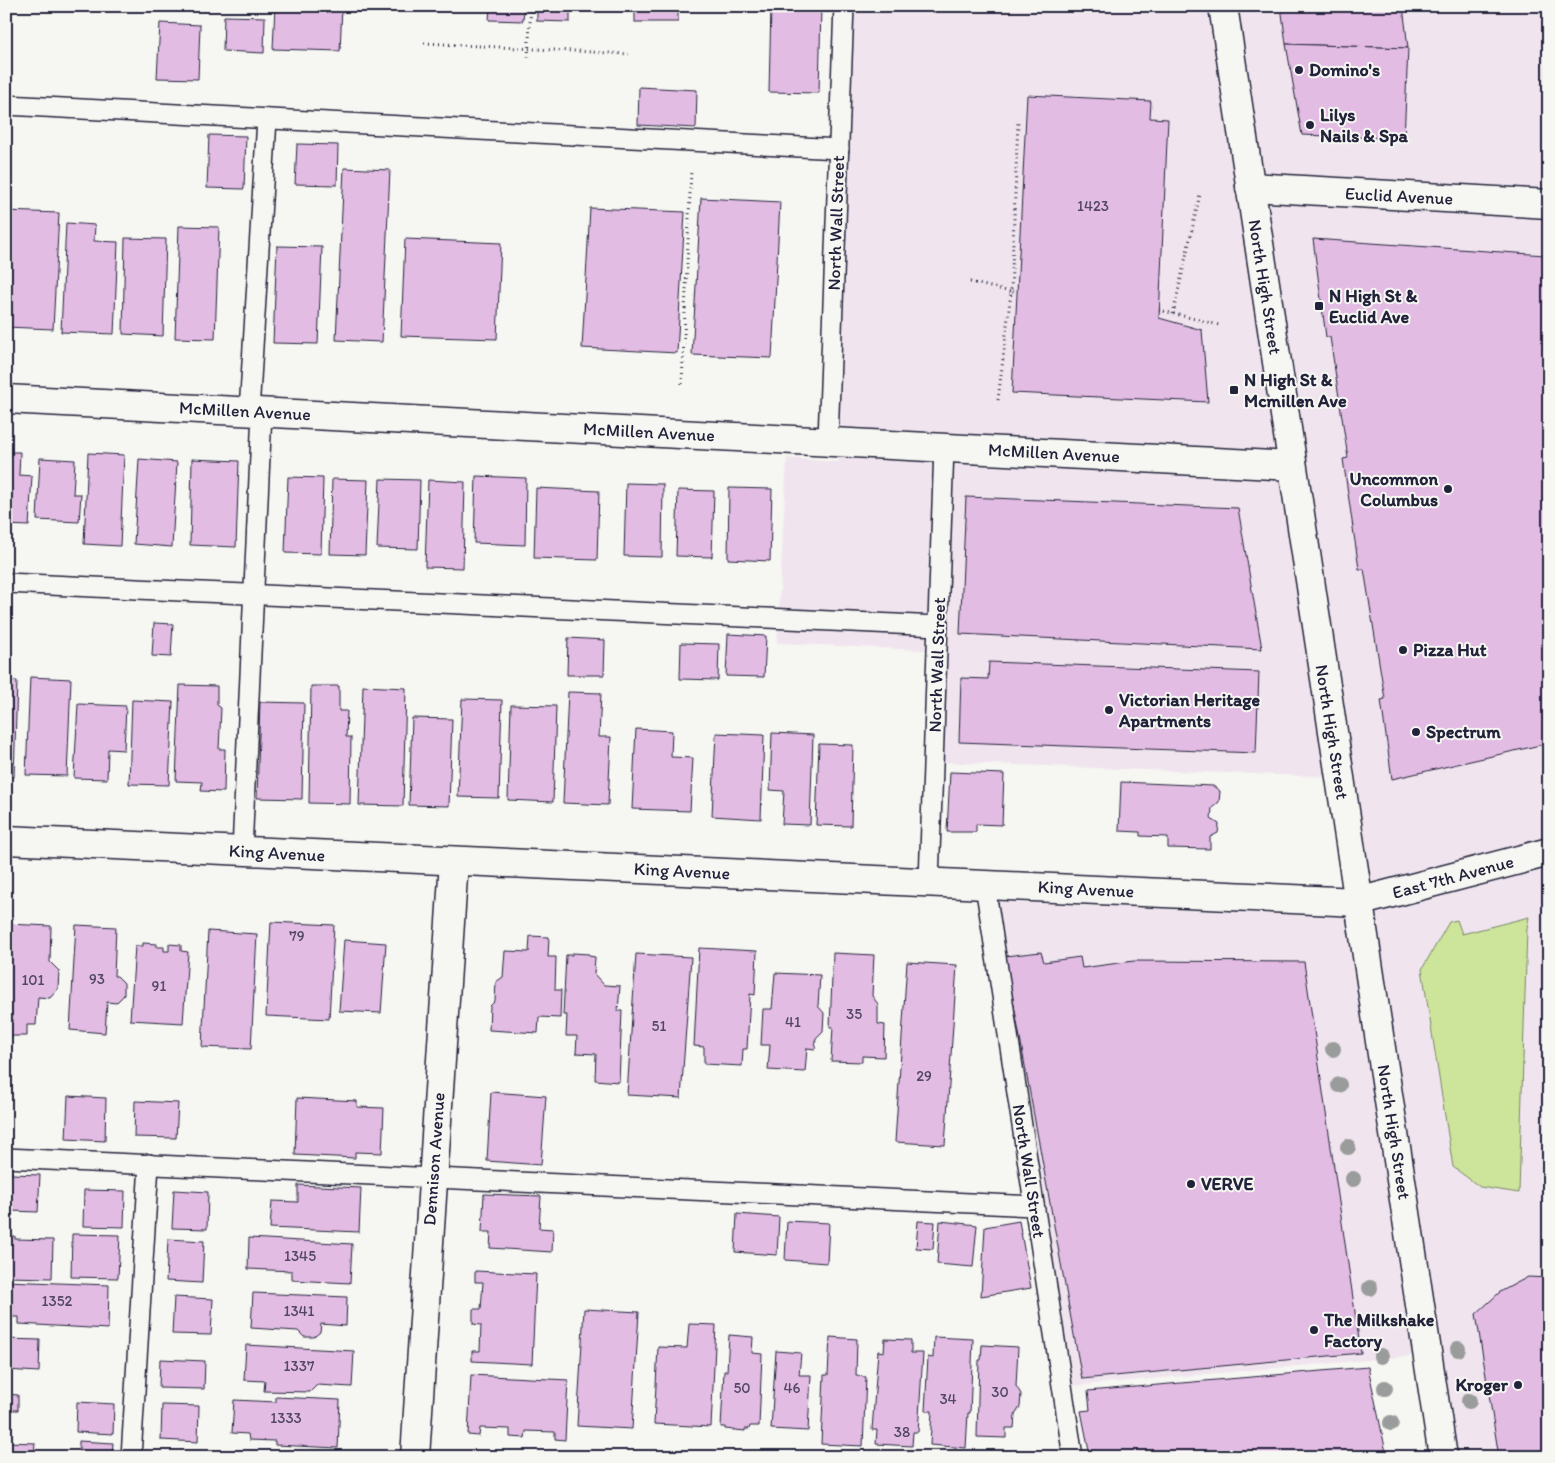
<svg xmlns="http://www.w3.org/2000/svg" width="1555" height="1463" viewBox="0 0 1555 1463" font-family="Itim,sans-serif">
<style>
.built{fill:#f0e5ee}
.green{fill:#cde59a;stroke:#78846a}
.building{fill:#e3bce4;stroke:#22223b}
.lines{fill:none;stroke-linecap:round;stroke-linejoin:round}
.lane-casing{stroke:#22223b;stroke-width:22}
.street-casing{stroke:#22223b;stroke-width:31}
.secondary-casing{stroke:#22223b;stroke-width:31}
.primary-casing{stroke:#22223b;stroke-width:31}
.path{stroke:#22223b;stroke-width:3;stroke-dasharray:1 4;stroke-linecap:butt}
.lane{stroke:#f6f6f2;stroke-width:19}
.street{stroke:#f6f6f2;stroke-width:28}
.secondary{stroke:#f6f6f2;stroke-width:28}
.primary{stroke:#f6f6f2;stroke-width:28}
.tree{fill:#999c9b}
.poi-dot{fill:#22223b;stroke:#f6f6f2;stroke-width:2}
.labels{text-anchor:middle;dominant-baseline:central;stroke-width:4;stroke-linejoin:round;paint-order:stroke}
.number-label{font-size:15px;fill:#524865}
.poi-label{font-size:18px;font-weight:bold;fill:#22223b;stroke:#f6f6f2;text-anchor:start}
.street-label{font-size:18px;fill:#22223b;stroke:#f6f6f2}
</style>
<rect width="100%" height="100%" fill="#f6f6f2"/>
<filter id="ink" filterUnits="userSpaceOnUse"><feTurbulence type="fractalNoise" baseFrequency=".02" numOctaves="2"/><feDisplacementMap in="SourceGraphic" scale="10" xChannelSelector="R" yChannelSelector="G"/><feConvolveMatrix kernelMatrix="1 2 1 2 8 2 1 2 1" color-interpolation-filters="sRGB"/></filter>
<g filter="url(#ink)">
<g class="built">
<path d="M848 6H1549V1457H1438L1328 777 936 762 940 651 777 643 787 458 838 462Z"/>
<path d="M993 901 1346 917 1413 1356 1071 1386Z"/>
</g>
<path class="green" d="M1529 917 1527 928 1519 1193 1480 1187 1453 1167 1422 969 1449 922 1457 920 1462 934Z"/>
<g class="building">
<path d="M275 6H342L340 51 273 49Z"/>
<path d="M490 6H524L523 21 489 20Z"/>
<path d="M537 6H624V9L570 7V22L537 21Z"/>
<rect x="635" y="6" width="43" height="16"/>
<path d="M771 6H821L819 93 769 92Z"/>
<path d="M1281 6H1403L1408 48 1286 44Z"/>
<path d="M224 16 265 17 264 53 223 51Z"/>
<path d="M160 23 200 25 198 79 157 78Z"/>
<path d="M1286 44 1408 48 1404 139 1302 135Z"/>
<path d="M639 87 697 90 696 128 638 125Z"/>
<path d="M1027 95 1151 101 1150 118 1168 119 1159 318 1202 330 1208 402 1012 393Z"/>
<path d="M209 135 246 136 244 189 207 188Z"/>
<path d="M297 144 338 145 337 185 295 184Z"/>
<path d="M344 168 390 170 382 342 336 340Z"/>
<path d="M701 198 780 202 772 358 692 355Z"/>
<path d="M590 208 685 212 677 353 582 348Z"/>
<path d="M6 211 59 213 53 329 6 327Z"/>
<path d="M66 223 95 225 94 241 118 242 114 334 61 332Z"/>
<path d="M179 226 219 227 215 339 175 338Z"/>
<path d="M125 238 166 239 163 336 123 334Z"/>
<path d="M405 239 501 243 497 339 401 336Z"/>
<path d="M1313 239 1545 255 1549 281V743L1392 779 1381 700 1385 699 1364 569H1359L1343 459 1348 458 1330 337H1326Z"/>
<path d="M277 246 322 247 318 344 273 343Z"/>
<path d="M6 452H20L19 475 32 476 29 526 6 525Z"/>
<path d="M88 453 124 455 120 546 84 544Z"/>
<path d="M40 458 75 460 73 494H81L79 522 37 520Z"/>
<path d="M139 459 177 462 172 547 134 544Z"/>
<path d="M192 459 239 461 236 547 190 545Z"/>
<path d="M476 476 526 478 525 545 474 543Z"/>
<path d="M288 477 323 478 321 554 285 553Z"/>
<path d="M332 479 368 480 365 555 330 554Z"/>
<path d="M380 479 420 480 418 549 377 548Z"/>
<path d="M428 480 465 482 463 568 425 567Z"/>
<path d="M626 483 663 484 662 557 624 556Z"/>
<path d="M536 488 599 491 597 560 534 558Z"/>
<path d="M729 488 772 489 770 561 728 559Z"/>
<path d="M678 490 714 491 712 557 676 556Z"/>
<path d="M966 497 1238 508 1262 649 960 634Z"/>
<path d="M154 623 173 624 171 657 152 656Z"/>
<path d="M728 634 766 636 764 677 726 676Z"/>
<path d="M568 638 605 640 604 675H567Z"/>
<path d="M681 643 719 644 718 680 680 679Z"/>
<path d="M989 662 1259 672 1256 753 959 742 961 678 988 679Z"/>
<path d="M30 677 71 679 67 776 26 775Z"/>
<path d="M6 681H17L14 777H6Z"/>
<path d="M180 685 217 686V705L221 708 219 749H225L224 792 201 791 202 782 176 781Z"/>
<path d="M311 686H339V711H347L346 737H351L350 804 309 803Z"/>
<path d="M363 686 406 688 403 806 359 805Z"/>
<path d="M568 692 601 693 599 737H611L608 805 563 803Z"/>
<path d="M462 699 502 700 499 798 458 797Z"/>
<path d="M132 700 173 702 169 785 129 784Z"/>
<path d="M260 702 304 703 302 799 257 798Z"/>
<path d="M78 704 126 706 124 750 108 749 107 779 74 778Z"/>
<path d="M511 705 556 706 553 802 508 800Z"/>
<path d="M412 718 452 719 449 806 409 805Z"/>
<path d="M636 729 672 731 671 757 693 758 690 811 632 809Z"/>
<path d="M716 733 764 735 761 819 712 816Z"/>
<path d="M772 733 813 735 810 825 782 824 784 791 770 790Z"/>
<path d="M819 744 853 745 851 826 816 825Z"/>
<path d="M950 772 1004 774 1002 825 976 824V832H947Z"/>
<path d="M1121 782 1213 786 1220 791 1219 802 1212 808 1211 819 1219 824 1218 833 1210 837V849L1168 848V837L1140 836V832L1119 831Z"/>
<path d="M271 922 334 925 329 1019 266 1016Z"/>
<path d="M7 924 51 926 50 962 59 971 58 989 50 998 38 997 36 1025H27V1036H6Z"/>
<path d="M76 925 116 927 114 976H117L124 983V995L116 1003 107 1002 105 1033 70 1030Z"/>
<path d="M208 931 257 934 251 1049 202 1047Z"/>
<path d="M530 936 549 937 548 957H556L555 990H561L560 1018 539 1017 538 1033 489 1030 490 1006 495 1001 496 982 503 977 505 951 529 952Z"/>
<path d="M344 940 386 943 381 1013 339 1011Z"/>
<path d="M143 943 157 944V947H164V951H169V944L181 945V951L188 952 183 1023 130 1020 135 946H143Z"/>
<path d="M699 948 757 951 755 995 750 994 747 1049H743L742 1066 704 1064V1047L694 1046Z"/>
<path d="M1041 952 1044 962 1080 957 1082 968 1134 961 1304 962 1361 1353 1082 1379 1005 956Z"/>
<path d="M572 953 589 954V956L595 957 594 974 604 985 620 986 618 1011H622L619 1082 595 1080 596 1054 576 1053 577 1036H566L567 1015H563L566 955H572Z"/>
<path d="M833 953 874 955 872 996 878 1004V1024L885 1025 884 1057 862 1056V1062L831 1061 833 1027H830Z"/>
<path d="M636 954 691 957 681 1098 627 1095Z"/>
<path d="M907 962 957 965 945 1145 895 1142Z"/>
<path d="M775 973 820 975 818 1006 824 1013 823 1031 816 1038 815 1049 807 1048 805 1072 768 1070 770 1045H761L763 1009H772Z"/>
<path d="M491 1092 546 1096 541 1165 487 1161Z"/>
<path d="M68 1096 106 1098 105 1141 66 1139Z"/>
<path d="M297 1098 357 1101V1107L384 1108 382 1153 355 1152V1158L295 1155Z"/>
<path d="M135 1101 178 1103 176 1138 134 1137Z"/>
<path d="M6 1172H12L11 1174 40 1175 38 1212 10 1211 9 1218 6 1217Z"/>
<path d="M298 1185 361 1188 359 1232 270 1228 272 1201 298 1202Z"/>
<path d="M84 1190 125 1191 124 1227 83 1226Z"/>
<path d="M174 1190 208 1192 207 1229 172 1228Z"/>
<path d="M484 1194 541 1196 539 1228 553 1229 552 1252 490 1248 491 1232H482Z"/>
<path d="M737 1214 779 1217 777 1255 735 1252Z"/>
<path d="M787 1221 829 1223 827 1263 785 1260Z"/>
<path d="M918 1221 935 1222 933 1249 916 1248Z"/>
<path d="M940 1221 977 1225 973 1267 937 1264Z"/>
<path d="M1019 1221 1031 1288 981 1296 985 1227Z"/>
<path d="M72 1234 120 1235 118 1278 71 1277Z"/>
<path d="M6 1236H15V1239L53 1240 52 1278 6 1277Z"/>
<path d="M249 1238 352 1244 350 1283 292 1280V1271L248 1269Z"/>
<path d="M168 1239 204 1241 202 1283 166 1281Z"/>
<path d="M475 1271 536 1274 532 1364 472 1361V1351H480L481 1325 473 1324V1309H481L483 1282H475Z"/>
<path d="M1528 1277 1549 1278V1457H1499L1476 1314 1500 1292Z"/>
<path d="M6 1281 109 1285 108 1329 19 1324V1317H6Z"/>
<path d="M253 1293 347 1297 346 1326 321 1324 320 1332 314 1337H304L298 1331 251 1328Z"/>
<path d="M174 1297 213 1299 211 1335 172 1334Z"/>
<path d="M584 1309 639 1312 632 1429 577 1426Z"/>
<path d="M689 1324 716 1325 711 1427 654 1424 658 1347 687 1348Z"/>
<path d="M729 1335 753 1337 752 1353 762 1354 759 1426H750L749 1429H745V1431L725 1429V1427H721L724 1371H727Z"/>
<path d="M830 1337 857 1339 856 1376 866 1377 863 1446 821 1444 824 1375H828Z"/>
<path d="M934 1337 973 1339 970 1413H968L966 1448 930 1445 932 1411H925L928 1357 933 1358Z"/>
<path d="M6 1339 40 1340 39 1372 6 1370Z"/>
<path d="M885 1339 911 1340V1353H923L918 1432H913L912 1446 876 1444 877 1430H872L878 1351 884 1352Z"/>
<path d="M246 1345 354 1351 352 1387 317 1385 310 1392 264 1391 265 1381 244 1380Z"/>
<path d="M982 1345 1018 1347 1016 1386 1021 1394 1020 1407 1015 1415 1014 1428H1006V1438L977 1437 979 1360H981Z"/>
<path d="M776 1351 801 1353 799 1375H811L808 1431 771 1429Z"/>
<path d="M160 1359 205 1361 204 1389 159 1388Z"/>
<path d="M1368 1367 1387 1457H1130V1454L1119 1457H1102L1101 1454 1090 1456 1081 1411 1090 1410 1088 1391Z"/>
<path d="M471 1375 568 1380 565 1440 555 1439V1432L526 1431 525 1438 510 1437V1429L480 1428 479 1436 468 1435Z"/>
<path d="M6 1394 18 1395V1410H10L9 1432H6Z"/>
<path d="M276 1397 340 1400 338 1448 275 1445V1441L249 1440 248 1434 232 1433 234 1400 276 1402Z"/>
<path d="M77 1402 114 1404 113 1434 76 1432Z"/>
<path d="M162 1405 199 1406 198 1442 161 1440Z"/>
<path d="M79 1441 113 1443 112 1457H79Z"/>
<path d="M6 1442 35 1443 34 1457H6Z"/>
</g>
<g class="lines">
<defs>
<g id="lane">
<path d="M6 105 839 149"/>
<path d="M249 412 267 119"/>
<path d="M828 440 844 6"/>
<path d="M6 583 938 626"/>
<path d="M242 851 262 412"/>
<path d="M929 882 944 447"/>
<path d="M985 885 1073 1457"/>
<path d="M6 1158 1034 1206"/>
<path d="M131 1457 149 1164"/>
</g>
<g id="street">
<path d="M1250 187 1549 204"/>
<path d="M6 399 1292 466"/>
<path d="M415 1457 454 861"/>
</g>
<path id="secondary" d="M6 840 1358 902 1549 852"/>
<path id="primary" d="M1223 6 1443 1457"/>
</defs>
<use href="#lane" class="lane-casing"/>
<use href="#street" class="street-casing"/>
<use href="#secondary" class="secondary-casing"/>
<use href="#primary" class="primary-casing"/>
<g class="path">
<path d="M424 43 629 54"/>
<path d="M528 57 531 6"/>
<path d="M970 282 1011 292 1018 121"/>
<path d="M1159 310 1219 325"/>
<path d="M1173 314 1200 194"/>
<path d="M682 384 691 170"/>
<path d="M998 400 1011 292H1017"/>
</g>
<use href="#lane" class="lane"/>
<use href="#street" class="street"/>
<use href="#secondary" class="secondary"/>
<use href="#primary" class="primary"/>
</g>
<g class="tree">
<circle cx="1333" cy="1049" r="8"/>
<circle cx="1339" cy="1085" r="8"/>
<circle cx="1348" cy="1147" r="8"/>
<circle cx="1353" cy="1179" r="8"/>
<circle cx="1370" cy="1288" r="8"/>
<circle cx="1375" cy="1321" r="8"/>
<circle cx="1458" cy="1349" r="8"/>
<circle cx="1381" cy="1356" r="8"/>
<circle cx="1385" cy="1388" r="8"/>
<circle cx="1469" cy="1401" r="8"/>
<circle cx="1391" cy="1423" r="8"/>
</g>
</g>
<g class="poi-dot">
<circle cx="1299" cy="70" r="5"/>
<circle cx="1310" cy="125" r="5"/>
<rect x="1314" y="301" width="10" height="10" rx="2.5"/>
<rect x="1229" y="385" width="10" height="10" rx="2.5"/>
<circle cx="1448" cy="489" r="5"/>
<circle cx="1403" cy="650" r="5"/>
<circle cx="1109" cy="710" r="5"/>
<circle cx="1416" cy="732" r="5"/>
<circle cx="1191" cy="1184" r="5"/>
<circle cx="1314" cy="1330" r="5"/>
<circle cx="1518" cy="1385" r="5"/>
</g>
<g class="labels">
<g class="number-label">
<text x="1093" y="206">1423</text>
<text x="297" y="936">79</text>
<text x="97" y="979">93</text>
<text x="33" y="980">101</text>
<text x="159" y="986">91</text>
<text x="854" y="1014">35</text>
<text x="793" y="1022">41</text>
<text x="659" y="1026">51</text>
<text x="924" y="1076">29</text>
<text x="300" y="1256">1345</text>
<text x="57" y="1301">1352</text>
<text x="299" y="1311">1341</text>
<text x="299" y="1366">1337</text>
<text x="742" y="1388">50</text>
<text x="792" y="1388">46</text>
<text x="1000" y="1392">30</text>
<text x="948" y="1399">34</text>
<text x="286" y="1418">1333</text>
<text x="902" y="1432">38</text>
</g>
<g class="poi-label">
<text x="1309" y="70">Domino's</text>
<text x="1320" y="115">Lilys<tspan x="1320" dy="21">Nails &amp; Spa</tspan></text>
<text x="1329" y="296">N High St &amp;<tspan x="1329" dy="21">Euclid Ave</tspan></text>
<text x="1244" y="380">N High St &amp;<tspan x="1244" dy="21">Mcmillen Ave</tspan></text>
<text x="1438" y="479" text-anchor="end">Uncommon<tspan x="1438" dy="21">Columbus</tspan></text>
<text x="1413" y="650">Pizza Hut</text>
<text x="1119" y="700">Victorian Heritage<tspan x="1119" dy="21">Apartments</tspan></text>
<text x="1426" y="732">Spectrum</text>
<text x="1201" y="1184">VERVE</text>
<text x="1324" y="1320">The Milkshake<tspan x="1324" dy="21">Factory</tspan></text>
<text x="1508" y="1385" text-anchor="end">Kroger</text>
</g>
<g class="street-label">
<text transform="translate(1399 196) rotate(3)">Euclid Avenue</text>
<text transform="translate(836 223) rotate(-88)">North Wall Street</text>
<text transform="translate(1265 287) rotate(81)">North High Street</text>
<text transform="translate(245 411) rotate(3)">McMillen Avenue</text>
<text transform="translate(649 432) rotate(3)">McMillen Avenue</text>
<text transform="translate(1054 453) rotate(3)">McMillen Avenue</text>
<text transform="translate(937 665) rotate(-88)">North Wall Street</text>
<text transform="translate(1332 732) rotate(81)">North High Street</text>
<text transform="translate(277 853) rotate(3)">King Avenue</text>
<text transform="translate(682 871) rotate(3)">King Avenue</text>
<text transform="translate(1453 877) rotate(-15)">East 7th Avenue</text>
<text transform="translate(1086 889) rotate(3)">King Avenue</text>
<text transform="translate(1394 1132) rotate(81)">North High Street</text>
<text transform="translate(434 1159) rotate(-86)">Dennison Avenue</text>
<text transform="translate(1029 1171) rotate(81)">North Wall Street</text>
</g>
</g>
<rect width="1555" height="1463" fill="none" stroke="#f6f6f2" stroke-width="25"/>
<rect x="12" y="12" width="1530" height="1438" fill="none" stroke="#22223b" stroke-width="2" filter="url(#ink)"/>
</svg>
